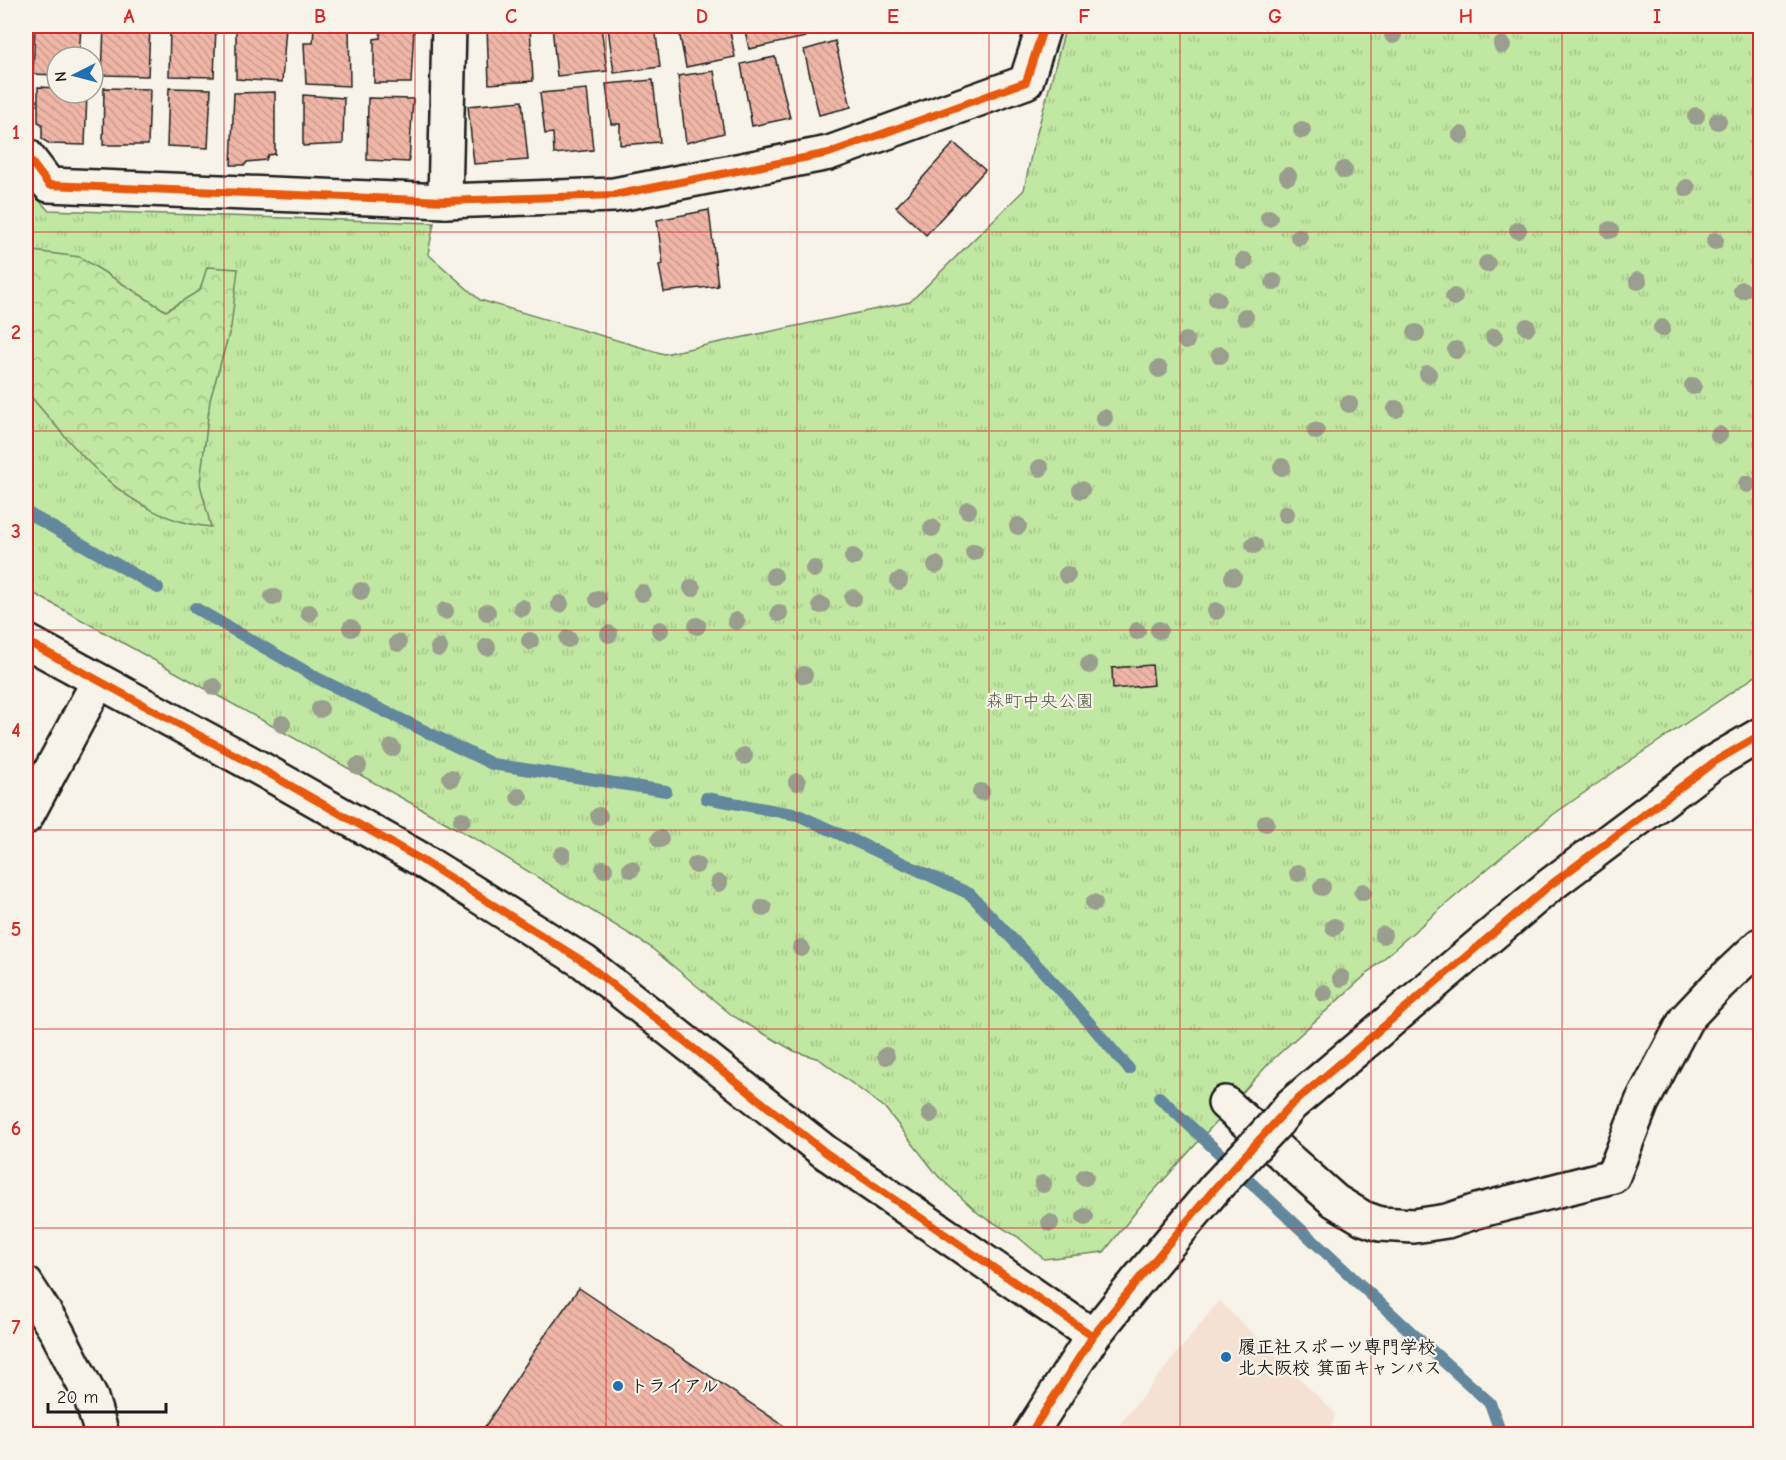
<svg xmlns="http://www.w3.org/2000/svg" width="1786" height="1460" viewBox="0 0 1786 1460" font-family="'Comic Neue','Klee One',sans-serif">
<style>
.built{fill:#f5e1d4}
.grass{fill:url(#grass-tufts);stroke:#6e825f;stroke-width:1.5}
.forest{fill:url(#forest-crowns);stroke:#6e825f;stroke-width:1.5}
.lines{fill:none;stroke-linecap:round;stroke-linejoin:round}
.stream{stroke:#63879c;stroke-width:12}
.building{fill:url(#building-back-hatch);stroke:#1c1c1c;stroke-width:1.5}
.minor-casing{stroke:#1c1c1c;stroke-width:38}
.minor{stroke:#f7f3e8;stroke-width:33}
.minor-bridge-casing{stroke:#1c1c1c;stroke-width:38;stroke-linecap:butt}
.minor-bridge{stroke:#f7f3e8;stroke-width:33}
.cycleway-casing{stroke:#f7f3e8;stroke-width:11}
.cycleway{stroke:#e8590c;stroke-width:8}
.tree{fill:#9a9e8e}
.grid{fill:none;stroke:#d62828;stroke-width:1.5;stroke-opacity:0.55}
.poi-dot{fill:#1f6fb2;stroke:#f7f3e8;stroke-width:2}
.labels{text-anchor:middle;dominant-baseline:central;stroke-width:4.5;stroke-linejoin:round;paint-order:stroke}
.park-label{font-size:18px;fill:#4e5944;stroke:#f7f3e8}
.poi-label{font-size:18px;font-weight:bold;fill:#1c1c1c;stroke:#f7f3e8;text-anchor:start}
.neatline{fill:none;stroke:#d62828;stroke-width:2}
.grid-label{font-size:20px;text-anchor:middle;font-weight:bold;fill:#d62828}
</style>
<defs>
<pattern id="grass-tufts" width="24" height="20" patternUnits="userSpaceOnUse" patternTransform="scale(1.5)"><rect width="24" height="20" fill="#c1e8a2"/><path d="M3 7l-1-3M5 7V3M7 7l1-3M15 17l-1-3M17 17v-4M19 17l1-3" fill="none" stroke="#a5c68b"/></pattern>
<pattern id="forest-crowns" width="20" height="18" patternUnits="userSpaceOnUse" patternTransform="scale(1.5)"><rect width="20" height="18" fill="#c1e8a2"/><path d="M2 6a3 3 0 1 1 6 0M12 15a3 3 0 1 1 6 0" fill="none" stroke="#a5c68b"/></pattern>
<pattern id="building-back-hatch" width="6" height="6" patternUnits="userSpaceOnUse" patternTransform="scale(1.5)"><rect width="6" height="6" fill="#efb6a7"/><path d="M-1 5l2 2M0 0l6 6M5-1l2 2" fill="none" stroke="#cc9c8f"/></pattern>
</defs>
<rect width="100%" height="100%" fill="#f7f3e8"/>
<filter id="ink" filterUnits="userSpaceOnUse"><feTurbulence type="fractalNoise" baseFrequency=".0167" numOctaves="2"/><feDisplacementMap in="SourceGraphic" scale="12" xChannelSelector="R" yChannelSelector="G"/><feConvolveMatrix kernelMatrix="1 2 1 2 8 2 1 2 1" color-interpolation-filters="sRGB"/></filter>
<g filter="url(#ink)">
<path class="built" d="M1219 1301 1335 1413 1330 1434H1112Z"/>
<path class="grass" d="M1066 26H1760V673L1628 762 1554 814 1500 858 1402 942 1271 1061 1142 1204 1104 1252 1044 1259 1018 1237 979 1214 938 1176 885 1108 819 1059 794 1051 733 1016 649 946 479 841 26 589V186L48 210 434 223 428 254 480 300 664 354 910 302 1024 190 1032 151Z"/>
<path class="forest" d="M26 248 33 251 80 257 166 311 200 290 207 267 238 269 231 327 210 400 200 484 211 527C125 519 78 451 26 391Z"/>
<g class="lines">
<g class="stream">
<path d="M26 512 158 588"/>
<path d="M195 608 319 679 492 764 666 791"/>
<path d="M706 798 798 815 970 894 1066 996 1129 1069"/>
<path d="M1159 1097 1413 1334 1490 1403 1501 1434"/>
</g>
</g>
<g class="building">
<path d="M35 26H81L79 57H57V75L33 74Z"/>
<path d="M104 26H150L148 76 102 75Z"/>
<path d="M170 26H216L214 77 169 76Z"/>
<path d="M236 26H286L282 82 236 79Z"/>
<path d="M314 26H349L350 86 306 84 304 43H313Z"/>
<path d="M487 26H530L533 81 489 84Z"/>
<path d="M552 26H601L607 71 557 76Z"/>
<path d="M627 26H655L660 67 614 73 608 28Z"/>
<path d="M678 26H729L735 57 686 67Z"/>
<path d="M744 26H803L806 37 749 49Z"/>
<path d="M381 27 414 28 411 83H374V39L380 38Z"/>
<path d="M835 41 851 107 819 115 804 50Z"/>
<path d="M775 57 790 118 752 126 741 64Z"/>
<path d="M714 71 724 133 686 143 678 76Z"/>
<path d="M653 80 660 142 620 145V124H611L606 84Z"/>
<path d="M38 87 57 88V93H87L85 145 50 144 42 139V124L38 122Z"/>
<path d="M104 88 150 89 148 145H103Z"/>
<path d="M169 88 211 89 208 148 167 146Z"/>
<path d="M587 89 593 150 554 154 553 133 545 134 540 93Z"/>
<path d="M275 92V154L268 155 266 160 247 162 245 165H231L234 93Z"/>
<path d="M303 95 344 98 343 144 303 146Z"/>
<path d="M368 98 413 99 409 162 367 160Z"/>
<path d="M522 101 528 160 474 164 468 106Z"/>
<path d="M954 143 985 170 926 235 896 207Z"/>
<path d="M709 210 718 286 664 292 659 265 663 264 657 220Z"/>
<path d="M1152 665 1154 685 1113 689 1112 668Z"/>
<path d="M579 1288 796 1434H480L543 1338Z"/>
</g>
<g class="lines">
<defs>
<g id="minor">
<path d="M26 155 49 185 445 201 614 195 829 153 1026 82 1044 26"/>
<path d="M445 201 449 26"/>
<path d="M26 641 261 769 420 859 584 962 825 1152 1093 1336"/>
<path d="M26 817 98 682"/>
<path d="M1225 1103 1335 1201 1363 1218 1380 1224 1414 1226 1447 1221 1477 1211 1613 1176 1642 1102 1686 1019 1720 983 1760 945"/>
<path d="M1277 1122 1291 1105 1549 886 1714 762 1760 735"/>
<path d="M26 1284 57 1332 91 1398 102 1434"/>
<path d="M1030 1434 1093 1336 1138 1280 1215 1188"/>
</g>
</defs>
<use href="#minor" class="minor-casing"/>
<use href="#minor" class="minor"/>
<defs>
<path id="minor-bridge" d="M1215 1188 1277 1122"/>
</defs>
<use href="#minor-bridge" class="minor-bridge-casing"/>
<use href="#minor-bridge" class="minor-bridge"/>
<defs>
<g id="cycleway">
<path d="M26 155 49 185 445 201 614 195 829 153 1026 82 1044 26"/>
<path d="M26 641 261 769 420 859 584 962 825 1152 1093 1336"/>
<path d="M1030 1434 1093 1336 1138 1280 1215 1188 1291 1105 1549 886 1714 762 1760 735"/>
</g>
</defs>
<use href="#cycleway" class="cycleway-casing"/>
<use href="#cycleway" class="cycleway"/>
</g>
<g class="tree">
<circle cx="1393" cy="35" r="9"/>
<circle cx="1502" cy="45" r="9"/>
<circle cx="1696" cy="116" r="9"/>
<circle cx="1718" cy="121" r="9"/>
<circle cx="1302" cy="130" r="9"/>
<circle cx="1461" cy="135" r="9"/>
<circle cx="1344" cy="170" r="9"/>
<circle cx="1288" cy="176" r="9"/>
<circle cx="1687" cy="188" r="9"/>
<circle cx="1269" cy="218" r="9"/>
<circle cx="1518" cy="230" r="9"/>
<circle cx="1610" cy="230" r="9"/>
<circle cx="1299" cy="237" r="9"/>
<circle cx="1715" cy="241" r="9"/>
<circle cx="1244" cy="261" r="9"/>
<circle cx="1487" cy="264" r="9"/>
<circle cx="1638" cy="281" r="9"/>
<circle cx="1274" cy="282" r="9"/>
<circle cx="1742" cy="290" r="9"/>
<circle cx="1454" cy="297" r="9"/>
<circle cx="1217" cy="299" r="9"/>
<circle cx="1245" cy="317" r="9"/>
<circle cx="1527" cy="327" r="9"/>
<circle cx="1662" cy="328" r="9"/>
<circle cx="1416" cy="333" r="9"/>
<circle cx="1494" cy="337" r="9"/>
<circle cx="1186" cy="341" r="9"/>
<circle cx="1456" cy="350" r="9"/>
<circle cx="1220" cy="355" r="9"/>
<circle cx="1159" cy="369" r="9"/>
<circle cx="1428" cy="374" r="9"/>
<circle cx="1693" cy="386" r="9"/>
<circle cx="1349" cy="404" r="9"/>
<circle cx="1396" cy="409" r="9"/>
<circle cx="1104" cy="418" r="9"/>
<circle cx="1316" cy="431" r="9"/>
<circle cx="1719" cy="435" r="9"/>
<circle cx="1282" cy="467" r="9"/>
<circle cx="1040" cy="468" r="9"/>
<circle cx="1747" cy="484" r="9"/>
<circle cx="1081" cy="490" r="9"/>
<circle cx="968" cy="510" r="9"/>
<circle cx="1286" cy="514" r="9"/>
<circle cx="1018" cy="526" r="9"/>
<circle cx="932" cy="528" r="9"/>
<circle cx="1254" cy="545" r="9"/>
<circle cx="974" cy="552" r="9"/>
<circle cx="853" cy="557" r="9"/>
<circle cx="936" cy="565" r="9"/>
<circle cx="814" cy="569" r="9"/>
<circle cx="1067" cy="575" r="9"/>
<circle cx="774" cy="576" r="9"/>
<circle cx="1233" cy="577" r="9"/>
<circle cx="899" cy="581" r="9"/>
<circle cx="692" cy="588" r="9"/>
<circle cx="361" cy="591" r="9"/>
<circle cx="642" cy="593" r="9"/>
<circle cx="273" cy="597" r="9"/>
<circle cx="853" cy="598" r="9"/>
<circle cx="598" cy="599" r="9"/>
<circle cx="560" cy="604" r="9"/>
<circle cx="821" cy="605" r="9"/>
<circle cx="522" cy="608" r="9"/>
<circle cx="445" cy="611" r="9"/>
<circle cx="1216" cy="611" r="9"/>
<circle cx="487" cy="612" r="9"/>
<circle cx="309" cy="613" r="9"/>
<circle cx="779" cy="613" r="9"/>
<circle cx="736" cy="621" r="9"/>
<circle cx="697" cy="626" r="9"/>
<circle cx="351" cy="628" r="9"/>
<circle cx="660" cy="630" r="9"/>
<circle cx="1159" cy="630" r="9"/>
<circle cx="1137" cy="631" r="9"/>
<circle cx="609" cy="634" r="9"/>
<circle cx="568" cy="639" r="9"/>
<circle cx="530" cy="641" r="9"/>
<circle cx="398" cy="643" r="9"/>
<circle cx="487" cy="647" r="9"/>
<circle cx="439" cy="648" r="9"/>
<circle cx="1089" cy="665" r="9"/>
<circle cx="804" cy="675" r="9"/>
<circle cx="214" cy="687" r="9"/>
<circle cx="320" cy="709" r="9"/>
<circle cx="282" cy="724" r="9"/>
<circle cx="392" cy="748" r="9"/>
<circle cx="744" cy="756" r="9"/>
<circle cx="358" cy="766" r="9"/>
<circle cx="451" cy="778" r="9"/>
<circle cx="797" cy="782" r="9"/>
<circle cx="981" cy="792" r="9"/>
<circle cx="519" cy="797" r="9"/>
<circle cx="599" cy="816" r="9"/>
<circle cx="462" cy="820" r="9"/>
<circle cx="1266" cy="823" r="9"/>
<circle cx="660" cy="839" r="9"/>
<circle cx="562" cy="855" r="9"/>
<circle cx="696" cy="865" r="9"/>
<circle cx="604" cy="869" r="9"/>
<circle cx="631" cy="869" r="9"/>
<circle cx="1298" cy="873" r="9"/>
<circle cx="719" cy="883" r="9"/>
<circle cx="1322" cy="887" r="9"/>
<circle cx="1363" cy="892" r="9"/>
<circle cx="1094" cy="903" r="9"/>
<circle cx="763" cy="908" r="9"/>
<circle cx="1334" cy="927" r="9"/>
<circle cx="1383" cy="935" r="9"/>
<circle cx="801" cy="948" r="9"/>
<circle cx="1341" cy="978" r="9"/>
<circle cx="1324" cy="993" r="9"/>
<circle cx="886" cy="1056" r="9"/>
<circle cx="930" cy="1114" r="9"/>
<circle cx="1085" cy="1177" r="9"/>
<circle cx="1043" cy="1184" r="9"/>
<circle cx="1085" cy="1217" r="9"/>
<circle cx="1050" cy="1223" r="9"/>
</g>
</g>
<path class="grid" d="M224 26V1434M415 26V1434M606 26V1434M797 26V1434M989 26V1434M1180 26V1434M1371 26V1434M1562 26V1434M26 232H1760M26 431H1760M26 630H1760M26 830H1760M26 1029H1760M26 1228H1760"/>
<g class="poi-dot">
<circle cx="1226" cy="1357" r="6"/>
<circle cx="618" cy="1386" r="6"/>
</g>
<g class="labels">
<g class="park-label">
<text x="1040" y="701">森町中央公園</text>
</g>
<g class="poi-label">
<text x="1238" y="1347">履正社スポーツ専門学校<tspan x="1238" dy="21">北大阪校 箕面キャンパス</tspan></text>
<text x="630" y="1386">トライアル</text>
</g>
</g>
<rect width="1786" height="1460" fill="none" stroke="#f7f3e8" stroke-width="66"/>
<g transform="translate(75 75) rotate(264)"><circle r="28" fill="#f7f3e8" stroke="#9f9d96" stroke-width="1.5"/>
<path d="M0-4.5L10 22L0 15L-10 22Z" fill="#1f6fb2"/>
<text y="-9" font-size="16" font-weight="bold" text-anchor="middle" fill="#1c1c1c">N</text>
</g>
<path d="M48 1403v9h118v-9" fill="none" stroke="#1c1c1c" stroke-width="3"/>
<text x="57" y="1403" font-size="18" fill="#1c1c1c" stroke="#f7f3e8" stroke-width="4.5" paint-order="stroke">20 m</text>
<rect x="33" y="33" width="1720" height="1394" class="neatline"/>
<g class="grid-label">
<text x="129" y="23">A</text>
<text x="320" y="23">B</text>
<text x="511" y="23">C</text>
<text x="702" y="23">D</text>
<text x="893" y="23">E</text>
<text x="1084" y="23">F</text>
<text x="1275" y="23">G</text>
<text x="1466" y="23">H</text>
<text x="1657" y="23">I</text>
<text x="16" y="139">1</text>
<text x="16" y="339">2</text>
<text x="16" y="538">3</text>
<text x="16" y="737">4</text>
<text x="16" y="936">5</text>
<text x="16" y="1135">6</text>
<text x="16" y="1334">7</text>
</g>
</svg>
